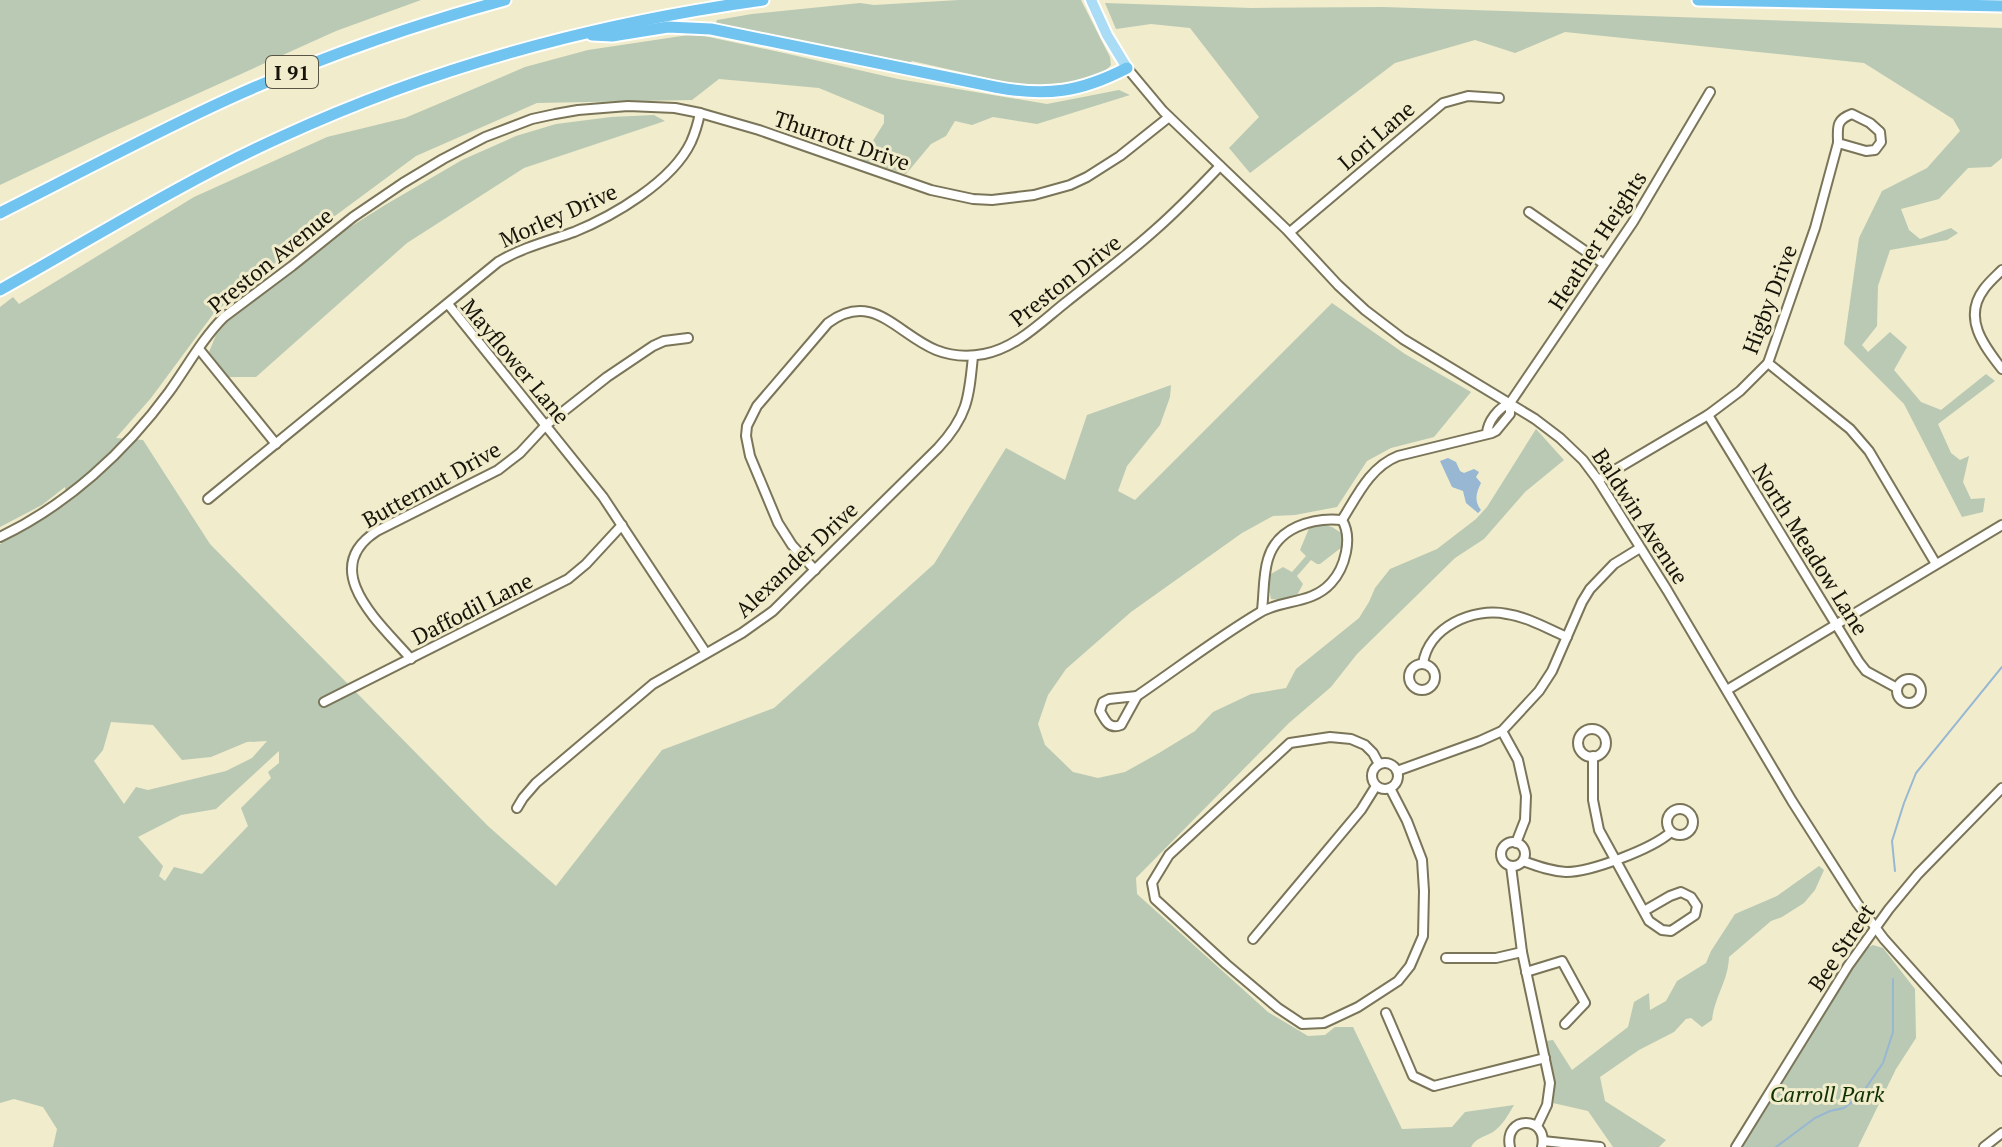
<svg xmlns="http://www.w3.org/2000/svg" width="2002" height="1147" viewBox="0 0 2002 1147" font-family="'PT Serif',serif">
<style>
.green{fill:#b9c9b4;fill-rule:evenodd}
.water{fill:#97b7d3}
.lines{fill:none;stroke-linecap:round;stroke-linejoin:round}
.stream{stroke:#97b7d3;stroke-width:2}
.minor-casing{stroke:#7a7559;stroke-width:12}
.major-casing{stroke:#fff;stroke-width:14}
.highway-casing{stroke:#fff;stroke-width:15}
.minor{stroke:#fff;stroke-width:8}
.major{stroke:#aadcf6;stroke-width:10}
.highway{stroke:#72c4f0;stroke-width:11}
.labels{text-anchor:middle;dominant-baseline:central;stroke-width:6;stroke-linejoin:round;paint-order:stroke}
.shield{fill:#f1eccc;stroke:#585544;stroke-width:2}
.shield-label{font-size:20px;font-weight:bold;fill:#161409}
.street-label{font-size:22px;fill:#161409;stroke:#f1eccc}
.park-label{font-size:22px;font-style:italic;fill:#103202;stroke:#f1eccc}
</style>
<rect width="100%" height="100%" fill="#f1eccc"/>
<g class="green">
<path d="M0 0H421L336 31 108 134 0 185Z"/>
<path d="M959 0H1081L1110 57 1111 65 1102 74 1057 86H1037L1005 82 912 61 910 63 715 25 717 20 752 14 860 3 874 5Z"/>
<path d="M1105 3 1251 8 1383 7 2002 28V158L1991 167 1968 168 1939 199 1901 209 1909 230 1920 239 1951 228 1958 233 1947 240 1890 250 1878 286 1877 326 1862 345 1868 352 1890 332 1907 347 1894 370 1921 402 1941 410 1986 374 1995 381 1938 424 1951 453 1960 460 1969 456 1963 482 1971 499 1985 498 1983 512 1962 517 1904 404 1844 344 1859 238 1882 191 1927 168 1960 131 1953 119 1864 63 1565 32 1515 53 1475 40 1395 63 1250 173 1229 148 1259 117 1190 28 1151 24 1116 29Z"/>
<path d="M695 34 784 53 898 79 1047 104 1119 90 1130 95 1037 124 993 117 972 125 955 121 946 136 931 144 906 174 861 160 884 123V115L819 88 719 79 692 100 537 103 416 156 316 230 214 313 151 398 116 438 143 440 210 544 488 826 556 886 662 750 774 708 934 564 1006 448 1065 480 1087 415 1171 385 1170 397 1160 425 1127 466 1118 491 1135 500 1332 303 1405 354 1471 392 1434 437 1391 448 1367 461 1337 507 1295 515 1273 516 1242 533 1131 612 1066 669 1048 695 1038 724 1045 745 1073 772 1098 778 1125 772 1159 753 1195 731 1213 712 1251 694 1286 688 1296 669 1359 618 1369 602 1375 588 1390 569 1437 549 1476 519 1487 507 1536 429 1564 460 1525 492 1484 539 1455 558 1357 654 1331 687 1289 723 1136 878 1137 894 1268 1012 1308 1036 1325 1035 1335 1027H1353L1402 1129 1452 1127 1465 1112 1514 1105C1508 1115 1503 1125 1493 1132 1484 1137 1476 1138 1471 1147H53L57 1129 43 1107 14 1099 0 1103V544L67 502 65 487 42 505 0 527V307L13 297 19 304 194 197 327 137 405 118 525 67 588 50ZM111 722 153 725 182 760 211 757 247 742 267 741 252 758 226 771 148 790 136 787 124 804 94 761 103 750ZM279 751V763L268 772 271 778 241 808 248 826 202 874 174 867 165 881 159 876 163 866 138 837 181 815 216 809Z"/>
<path d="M654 115 665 121 524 168 407 243 256 377H227L209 352 216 335 229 320 336 236 385 205 462 160 516 136 556 124 611 117Z"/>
<path d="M1324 525 1332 527 1343 534 1342 547 1320 564H1317L1311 560 1297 576 1303 584 1296 597 1282 600 1271 599 1269 589V575L1283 567 1292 572 1306 556 1300 550 1310 526Z"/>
<path d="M1819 866 1824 870 1815 890 1804 903 1782 917 1771 921 1729 957C1728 982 1715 995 1712 1020L1702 1027 1691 1018 1686 1019 1674 1032 1639 1050 1600 1077 1605 1101 1666 1140 1659 1147H1613L1588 1111 1553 1103 1555 1086 1545 1041 1553 1040 1572 1070 1628 1027 1634 1002 1649 993 1650 1010 1666 1001 1677 981 1706 963 1711 951 1735 914 1777 896Z"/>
<path d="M1873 945 1883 948 1915 989 1916 1038 1896 1069 1858 1147H1732L1806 1027 1869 947Z"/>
</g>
<path class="water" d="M1448 458 1456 462 1460 471 1464 473 1474 469 1479 472 1476 477 1481 483C1476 493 1474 501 1481 510L1478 513 1466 503 1463 491 1452 487 1440 461Z"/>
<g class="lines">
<g class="stream">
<path d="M1895 871 1892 841 1904 803 1916 773 2002 667"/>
<path d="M1776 1147 1815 1118 1830 1111 1844 1108 1861 1095 1883 1063 1893 1032V979"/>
</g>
<defs>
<g id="minor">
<path d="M1127 68 1163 111 1286 229 1338 285 1365 310 1403 339 1535 419 1560 438 1583 460 1598 480 1667 590 1792 801 1857 903 1884 939 2002 1071"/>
<path d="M1529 212 1604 264"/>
<path d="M1290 232 1443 103 1468 96 1499 98"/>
<path d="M2002 270C1996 276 1989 282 1984 289 1962 318 1984 346 2002 369"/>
<path d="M448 304 603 497 706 653"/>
<path d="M199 349 276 444"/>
<path d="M1768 363 1850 429 1869 451 1936 564"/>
<path d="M1708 415 1859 662 1866 671 1897 688"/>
<path d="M1487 433C1488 421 1498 408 1510 403L1633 222 1710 92"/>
<path d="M1598 480 1708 415 1740 391 1768 363 1815 228 1838 143 1866 151 1875 150 1881 142 1880 132 1870 123 1852 114C1835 120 1838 128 1838 143"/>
<path d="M208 499 498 262C521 248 548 241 574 232 613 216 672 182 691 142 695 133 698 123 700 113"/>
<path d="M1342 520C1357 496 1370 467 1398 456L1492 433 1496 431 1510 414V403"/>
<path d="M0 537C67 505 125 452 169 392 187 367 202 339 224 317L292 266 353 217 403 183 443 159 485 137 532 119 555 114 578 110 628 106 675 108 700 113 759 130 931 190 973 199 992 200 1034 195 1070 185 1087 177 1120 156 1169 117"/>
<path d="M815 570 792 545 778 523 750 456 746 436 747 426 757 406 828 323C873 290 897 334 936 350 951 356 968 357 984 354 1016 348 1041 322 1065 303 1095 279 1126 256 1155 230 1178 210 1199 188 1220 166"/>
<path d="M1262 610C1264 594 1263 575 1268 559 1277 528 1312 517 1342 520"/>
<path d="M411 659C382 625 316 570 377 531L498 470 520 453 546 425 607 377 653 346 664 341 688 338"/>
<path d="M1423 664C1428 627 1473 607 1507 614 1528 617 1548 629 1567 637"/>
<circle cx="1422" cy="677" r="13"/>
<circle cx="1909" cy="691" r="12"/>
<path d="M1727 690 2002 525"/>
<path d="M1137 696C1178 668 1217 638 1259 613 1282 599 1311 605 1331 583 1345 568 1353 538 1342 520"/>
<path d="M1137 696 1121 725C1109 730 1105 720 1100 711L1103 702 1109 699Z"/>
<path d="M324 702 568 579 586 564 622 525"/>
<circle cx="1592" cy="743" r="14"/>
<path d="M1502 731 1518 760 1526 796 1525 820 1516 843"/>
<path d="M1593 756V800L1599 830 1649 921 1662 930 1671 931 1695 915 1697 906 1691 897 1681 892 1670 896 1644 911"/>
<circle cx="1385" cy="776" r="13"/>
<path d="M1379 764 1373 753 1365 745 1351 739 1330 737 1290 743 1169 855 1152 883 1155 899 1226 964 1278 1008 1302 1024 1324 1023 1358 1007 1398 981 1410 966 1423 936 1424 891 1422 860 1407 821 1390 788"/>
<path d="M1397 771 1480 741 1502 731 1539 691 1552 671 1582 602 1590 589 1614 564 1640 548"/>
<path d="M517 808 523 798 536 783 653 684 742 633 773 611 938 448C968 416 969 397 973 356"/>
<circle cx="1680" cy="822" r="13"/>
<circle cx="1513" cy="854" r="12"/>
<path d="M1523 861C1537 866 1550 871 1566 872 1591 872 1652 849 1671 832"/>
<path d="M1511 866 1522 952 1550 1083 1547 1105 1537 1126"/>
<path d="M1253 939 1361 810 1376 786"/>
<path d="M1446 958H1496L1522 952"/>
<path d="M1526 972 1562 961 1585 1003 1565 1024"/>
<path d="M1386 1013 1413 1076 1434 1086 1545 1058"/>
<path d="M1543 1141 1600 1147"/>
<path d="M1510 1147C1503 1115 1549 1115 1542 1147"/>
<path d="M1736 1147 1848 966 1889 909 1918 874 2002 788"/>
<path d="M1984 1147 2002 1133"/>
</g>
<path id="major" d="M1091 0 1107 35 1127 68"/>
<g id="highway">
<path d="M1698 0 2002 6"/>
<path d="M592 35 612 36 668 27 711 29 995 87C1046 97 1081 92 1127 68"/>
<path d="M0 213C78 174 155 132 235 96 322 57 413 25 505 0"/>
<path d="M0 290C93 238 184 181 281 137 433 67 597 23 763 0"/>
</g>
</defs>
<use href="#minor" class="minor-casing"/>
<use href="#major" class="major-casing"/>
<use href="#highway" class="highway-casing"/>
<use href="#minor" class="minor"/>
<use href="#major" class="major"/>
<use href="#highway" class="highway"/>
</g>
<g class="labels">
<rect class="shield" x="266" y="56" width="52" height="32" rx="6"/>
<g class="shield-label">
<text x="292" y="72">I 91</text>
</g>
<g class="street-label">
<text transform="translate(1376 135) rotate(-41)">Lori Lane</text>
<text transform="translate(842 140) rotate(19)">Thurrott Drive</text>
<text transform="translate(558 215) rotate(-24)">Morley Drive</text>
<text transform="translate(1597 240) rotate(-57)">Heather Heights</text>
<text transform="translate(270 260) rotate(-39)">Preston Avenue</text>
<text transform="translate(1065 280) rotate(-38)">Preston Drive</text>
<text transform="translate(1769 299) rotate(-69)">Higby Drive</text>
<text transform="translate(516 361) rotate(50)">Mayflower Lane</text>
<text transform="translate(431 484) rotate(-29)">Butternut Drive</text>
<text transform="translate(1641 516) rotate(57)">Baldwin Avenue</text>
<text transform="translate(1811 549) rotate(58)">North Meadow Lane</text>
<text transform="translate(796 559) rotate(-43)">Alexander Drive</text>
<text transform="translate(472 608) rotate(-27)">Daffodil Lane</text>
<text transform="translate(1841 947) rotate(-56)">Bee Street</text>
</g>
<g class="park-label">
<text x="1827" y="1093">Carroll Park</text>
</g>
</g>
</svg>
